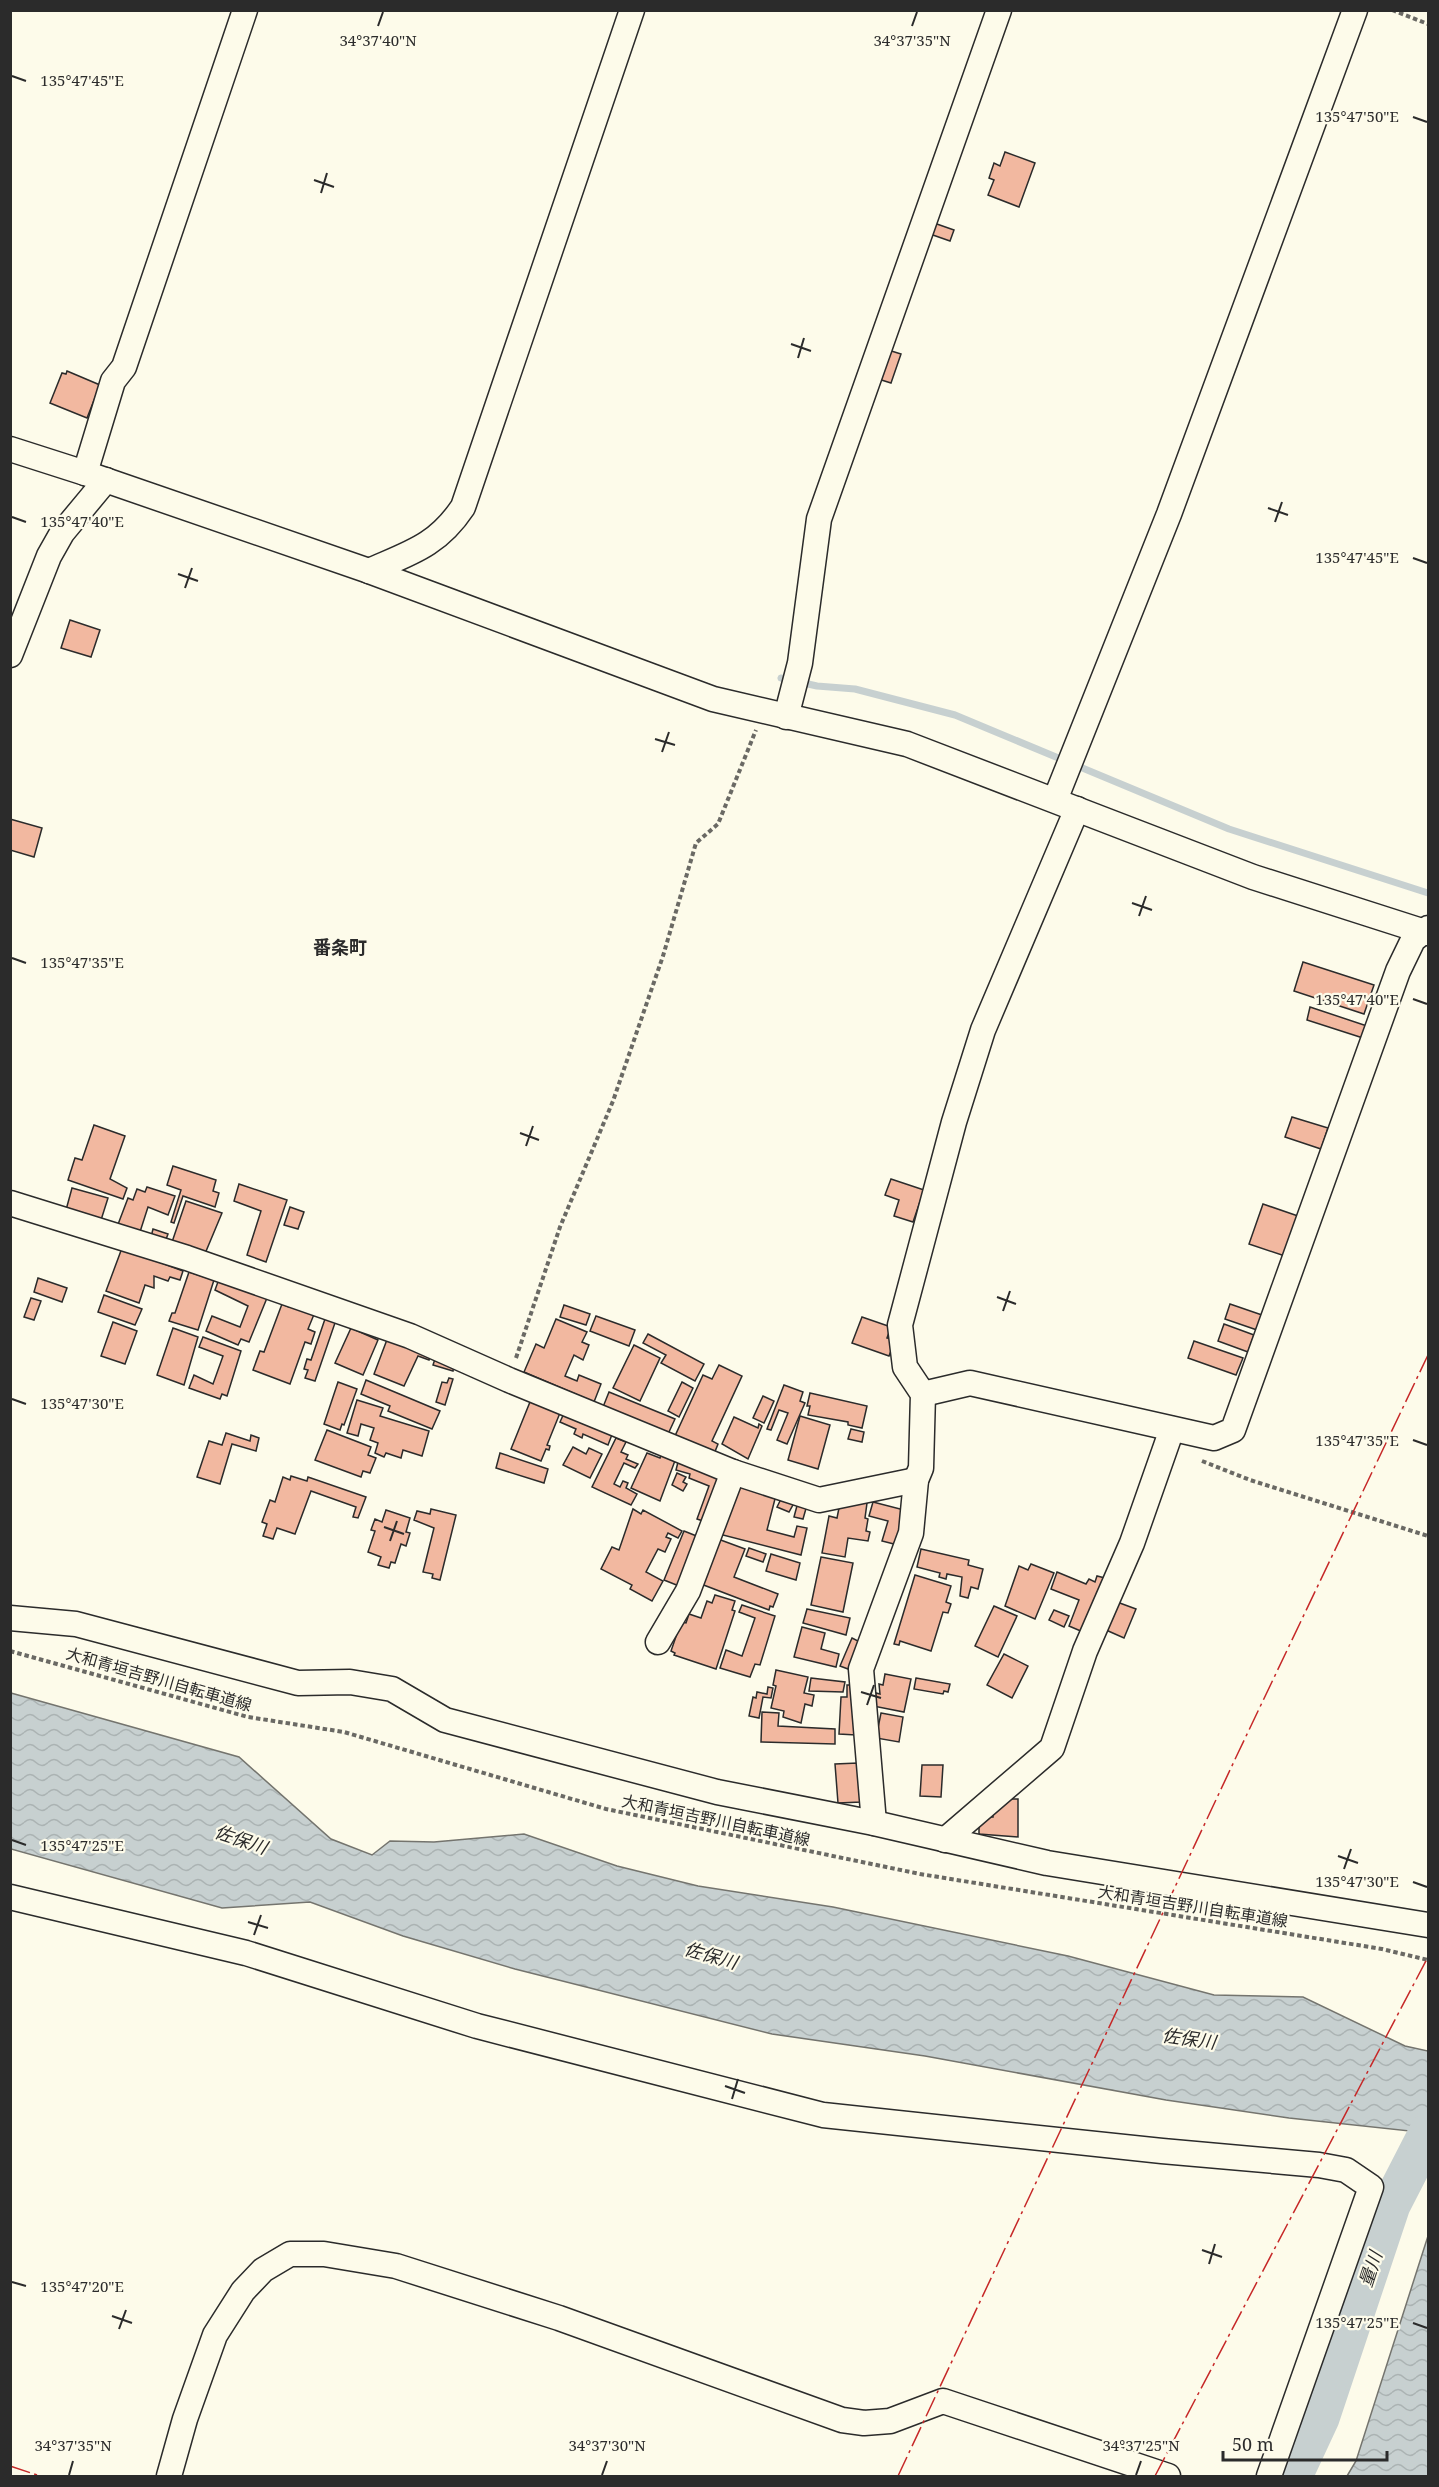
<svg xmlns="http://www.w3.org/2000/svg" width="1439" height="2487" viewBox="0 0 1439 2487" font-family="'Noto Serif','Noto Sans JP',serif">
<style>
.water{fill:url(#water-waves);stroke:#74746e;stroke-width:1.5}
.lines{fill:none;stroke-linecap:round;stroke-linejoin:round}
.stream{stroke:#c7d0d0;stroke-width:7}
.river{stroke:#c7d0d0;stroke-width:39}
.building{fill:#f2b8a0;stroke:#2b2b2b;stroke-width:1.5}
.minor-casing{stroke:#2b2b2b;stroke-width:27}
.path{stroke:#6a6964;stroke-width:4;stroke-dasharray:4.5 3;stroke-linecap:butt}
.minor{stroke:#fdfbea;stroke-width:24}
.power{stroke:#c62828;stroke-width:1.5;stroke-dasharray:21 4.5 3 4.5;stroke-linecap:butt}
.ticks{fill:none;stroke:#2b2b2b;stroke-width:2}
.labels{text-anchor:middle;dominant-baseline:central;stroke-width:4.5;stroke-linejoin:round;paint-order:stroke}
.street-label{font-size:16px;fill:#2b2b2b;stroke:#fdfbea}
.neighbourhood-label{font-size:18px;font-weight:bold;fill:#2b2b2b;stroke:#fdfbea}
.water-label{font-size:18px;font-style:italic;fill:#2b2b2b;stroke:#fdfbea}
.ticks-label{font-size:15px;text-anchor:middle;fill:#2b2b2b;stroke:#fdfbea;stroke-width:4.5;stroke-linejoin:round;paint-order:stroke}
</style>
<defs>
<pattern id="water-waves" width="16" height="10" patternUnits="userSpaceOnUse" patternTransform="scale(1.5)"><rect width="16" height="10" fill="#c7d0d0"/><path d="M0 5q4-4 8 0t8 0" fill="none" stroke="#abb3b3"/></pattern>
</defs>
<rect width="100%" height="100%" fill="#fdfbea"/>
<g class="water">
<path d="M11 1693 239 1757 331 1839 372 1855 390 1841 434 1842 524 1834 617 1866 698 1886 833 1907 1068 1956 1214 1995 1303 1997 1405 2046 1428 2051V2133L1289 2118 1166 2100 925 2056 772 2034 515 1969 403 1936 310 1902 222 1908 11 1849Z"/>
<path d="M1428 2236V2476H1347L1356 2461Z"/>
</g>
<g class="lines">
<path class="stream" d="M781 678 817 686 855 689 955 715 1229 829 1428 893"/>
<path class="river" d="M1293 2476 1320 2418 1391 2205 1428 2133"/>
</g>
<g class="building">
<path d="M1005 152 1035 163 1019 207 988 195 994 180 989 178 994 163 1000 166Z"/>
<path d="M934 223 954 230 950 241 930 234Z"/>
<path d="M885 349 901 354 891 383 875 378Z"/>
<path d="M67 371 100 385 87 418 50 403 62 373 66 374Z"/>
<path d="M70 620 100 630 91 657 61 648Z"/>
<path d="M10 819 42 828 34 857 10 850Z"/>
<path d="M1303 962 1374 985 1364 1014 1294 991Z"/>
<path d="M1310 1007 1367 1026 1363 1038 1307 1020Z"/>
<path d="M1292 1117 1328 1128 1321 1149 1285 1137Z"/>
<path d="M94 1125 125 1136 110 1179 127 1188 123 1199 68 1180 75 1158 82 1160Z"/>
<path d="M173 1166 216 1180 213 1191 219 1193 215 1207 183 1196 174 1223 171 1222 181 1190 167 1185Z"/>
<path d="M891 1179 924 1190 913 1222 894 1216 899 1200 885 1195Z"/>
<path d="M239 1184 287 1200 266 1262 247 1255 261 1211 234 1201Z"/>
<path d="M147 1187 175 1196 168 1215 148 1207 139 1235 117 1227 128 1198 133 1200 137 1189 145 1192Z"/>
<path d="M72 1188 108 1198 101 1220 66 1210Z"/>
<path d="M186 1201 222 1213 204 1256 171 1245Z"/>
<path d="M1263 1204 1298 1216 1285 1256 1249 1244Z"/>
<path d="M290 1207 304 1212 298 1229 284 1225Z"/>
<path d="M153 1229 168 1234 165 1242 151 1237Z"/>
<path d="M122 1248 183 1271 180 1280 170 1277 168 1281 154 1276V1288L145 1285 139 1303 106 1291Z"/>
<path d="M189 1272 214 1280 198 1330 169 1321 172 1313H175Z"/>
<path d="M38 1278 67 1288 62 1302 34 1292Z"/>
<path d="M219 1279 267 1298 249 1342 241 1339 238 1345 206 1331 212 1316 240 1327 248 1306 215 1290Z"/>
<path d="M104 1295 142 1309 135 1325 98 1312Z"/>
<path d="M31 1298 41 1301 34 1320 24 1317Z"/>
<path d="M291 1303 315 1312 308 1329 315 1332 311 1344 305 1342 290 1384 253 1370 260 1351 264 1352 282 1304 289 1307Z"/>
<path d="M1230 1304 1262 1315 1257 1330 1225 1319Z"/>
<path d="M564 1305 590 1314 586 1325 560 1317Z"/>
<path d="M326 1316 336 1320 315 1381 305 1378 308 1370 304 1369 307 1359 311 1360Z"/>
<path d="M596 1316 635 1330 629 1346 590 1331Z"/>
<path d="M862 1317 891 1327 887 1338 895 1340 889 1356 852 1343Z"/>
<path d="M556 1319 587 1332 582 1342 589 1345 583 1360 574 1355 565 1376 577 1381 579 1375 601 1384 594 1402 524 1372 536 1344 544 1348Z"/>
<path d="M113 1322 137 1331 125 1364 101 1356Z"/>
<path d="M1224 1324 1254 1335 1248 1352 1218 1341Z"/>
<path d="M173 1328 198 1337 184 1385 157 1375Z"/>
<path d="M351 1328 378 1340 363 1375 335 1363Z"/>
<path d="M648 1334 704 1364 695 1381 661 1363 666 1355 643 1343Z"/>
<path d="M203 1337 241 1351 227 1396 222 1394 220 1399 189 1388 194 1375 213 1384 223 1356 199 1347Z"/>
<path d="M388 1337 431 1353 429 1360 418 1356 404 1386 374 1374Z"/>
<path d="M1194 1341 1243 1358 1236 1375 1188 1358Z"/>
<path d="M634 1345 660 1358 640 1401 613 1388Z"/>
<path d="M436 1356 455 1361 453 1371 433 1365Z"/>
<path d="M719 1365 742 1376 712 1441 718 1444 714 1454 675 1436 703 1375 712 1379Z"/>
<path d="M449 1378 453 1379 445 1405 436 1402 442 1382 447 1383Z"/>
<path d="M366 1380 440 1411 432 1429 388 1411 390 1406 361 1394Z"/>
<path d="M338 1382 357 1389 344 1425 342 1424 340 1430 324 1424Z"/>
<path d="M682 1382 693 1388 679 1417 668 1411Z"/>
<path d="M784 1385 803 1392 800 1401 805 1403 787 1444 777 1440 788 1413 779 1410 771 1430 767 1429Z"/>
<path d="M609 1392 675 1419 668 1434 603 1407Z"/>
<path d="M810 1393 867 1406 862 1428 848 1425V1422L808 1415 810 1406H807Z"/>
<path d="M763 1396 774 1401 764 1423 753 1418Z"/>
<path d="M532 1397 562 1408 547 1445 550 1446 549 1450 546 1449 541 1461 511 1449Z"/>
<path d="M357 1400 383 1408 380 1416 429 1431 422 1456 403 1450 401 1458 386 1453 384 1457 375 1453 378 1443 370 1440 374 1428 361 1424 358 1436 347 1433Z"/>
<path d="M565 1411 613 1432 608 1445 583 1434 582 1438 574 1434 576 1429 560 1422Z"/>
<path d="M800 1416 830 1425 818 1469 788 1460Z"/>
<path d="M734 1417 758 1428 759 1424 762 1426 748 1459 722 1444Z"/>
<path d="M851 1429 864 1432 862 1442 848 1439Z"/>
<path d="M327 1430 371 1447 368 1455 376 1458 370 1473 363 1471 361 1477 315 1460Z"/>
<path d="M226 1433 250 1441 251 1435 259 1438 256 1451 232 1444 220 1484 197 1477 209 1441 222 1445Z"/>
<path d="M616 1438 626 1442 621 1452 628 1455 626 1459 638 1464 635 1468 624 1463 614 1484 620 1487 623 1481 628 1483 626 1488 637 1494 631 1505 592 1487Z"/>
<path d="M573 1447 586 1454 589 1448 602 1454 590 1478 563 1465Z"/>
<path d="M662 1452 676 1458 660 1501 631 1488 647 1453 660 1458Z"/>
<path d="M500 1453 548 1469 544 1483 496 1468Z"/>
<path d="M679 1458 723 1475 706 1522 697 1519 709 1486 689 1478 690 1474 676 1470Z"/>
<path d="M677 1473 686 1477 683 1482 687 1484 683 1491 672 1485Z"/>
<path d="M291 1476 307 1481 308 1477 366 1497 358 1518 353 1517 356 1507 311 1491 295 1534 277 1528 273 1539 263 1536 267 1524 262 1522 270 1500 275 1502 283 1477 290 1480Z"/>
<path d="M737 1485 776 1495 767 1530 794 1537 797 1526 807 1528 801 1555 719 1534Z"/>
<path d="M782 1497 794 1503 789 1512 777 1507Z"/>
<path d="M841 1498 867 1503 865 1518 868 1519 866 1531 870 1532 868 1541 848 1538 845 1557 822 1553 829 1516 837 1518Z"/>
<path d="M798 1502 807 1505 803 1519 794 1517Z"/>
<path d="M873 1502 908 1511 898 1545 882 1541 888 1521 869 1516Z"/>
<path d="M431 1509 456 1515 440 1580 432 1578 433 1574 423 1572 434 1528 414 1520 417 1511 430 1514Z"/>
<path d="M633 1509 641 1514 643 1510 682 1531 678 1538 668 1533 666 1537 671 1539 665 1552 658 1549 646 1572 663 1581 652 1601 630 1589 632 1585 601 1569 612 1547 619 1550Z"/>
<path d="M386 1510 410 1518 406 1532 410 1533 406 1546 401 1544 395 1563 391 1562 389 1568 378 1565 381 1557 368 1552 375 1531 371 1530 375 1519 382 1522Z"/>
<path d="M684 1531 699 1537 679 1586 664 1580Z"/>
<path d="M718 1539 745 1549 734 1577 778 1594 773 1607 770 1606 769 1610 701 1584Z"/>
<path d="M749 1548 766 1554 763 1562 746 1556Z"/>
<path d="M921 1549 969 1560 968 1565 983 1569 978 1589 971 1587 968 1598 960 1596 962 1577 947 1574 946 1579 939 1577 940 1573 917 1567Z"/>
<path d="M771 1554 800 1563 796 1580 766 1571Z"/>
<path d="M821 1557 853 1563 843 1612 811 1605Z"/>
<path d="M1031 1564 1054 1573 1035 1619 1005 1606 1019 1566 1028 1570Z"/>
<path d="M1057 1572 1086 1584 1089 1579 1095 1582 1097 1576 1105 1578 1083 1632 1069 1626 1079 1600 1051 1589Z"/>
<path d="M915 1575 951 1586 946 1602 951 1604 948 1613 943 1612 931 1651 900 1641 899 1645 894 1644Z"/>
<path d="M715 1595 735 1601 732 1610 735 1611 716 1669 674 1655 675 1653 671 1651 681 1622 686 1623 689 1614 701 1618 707 1601 712 1603Z"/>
<path d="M1117 1602 1136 1609 1124 1638 1106 1630Z"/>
<path d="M742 1605 775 1616 760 1665 755 1664 750 1677 720 1668 726 1650 742 1656 755 1618 739 1612Z"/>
<path d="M994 1606 1017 1616 998 1657 975 1646Z"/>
<path d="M807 1609 850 1618 846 1635 803 1623Z"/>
<path d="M1054 1610 1069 1616 1064 1627 1049 1620Z"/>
<path d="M802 1627 825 1633 821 1649 839 1654 836 1667 794 1657Z"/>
<path d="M852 1638 860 1642 848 1669 840 1666Z"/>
<path d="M1004 1654 1028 1666 1012 1698 987 1685Z"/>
<path d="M776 1670 808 1677 804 1693 814 1695 812 1706 805 1704 801 1723 783 1717 784 1711 771 1708 776 1686 773 1685Z"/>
<path d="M885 1674 911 1679 904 1712 873 1706 876 1693 880 1694 879 1684 883 1685Z"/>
<path d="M811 1678 845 1682 843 1692 809 1691Z"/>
<path d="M916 1678 950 1684 948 1692 944 1691 943 1694 914 1689Z"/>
<path d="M847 1685H858L856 1735 839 1734 841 1697H847Z"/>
<path d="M768 1687 773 1688 771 1698 763 1697 759 1718 749 1716 753 1697 756 1698 757 1692 767 1694Z"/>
<path d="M762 1712 779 1713 778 1726 835 1729V1744L761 1742Z"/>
<path d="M881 1713 903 1717 899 1742 876 1738Z"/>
<path d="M858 1763 861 1802 838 1803 835 1764Z"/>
<path d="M922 1765H943L941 1797 920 1796Z"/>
<path d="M1001 1799H1018V1837L979 1834V1817H993V1805Z"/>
</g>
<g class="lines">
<defs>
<g id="minor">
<path d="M10 449 85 473 369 571 713 699 907 744 1253 877 1428 933"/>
<path d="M85 473 113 381 124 367 245 10"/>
<path d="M369 571C410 553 437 546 463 507L632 10"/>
<path d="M10 655 49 556 62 533 106 480"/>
<path d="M786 717 800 663 819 519 999 10"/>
<path d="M1055 800 1169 514 1355 10"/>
<path d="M10 1203 187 1258 410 1336 509 1380 733 1472 819 1500 916 1480"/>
<path d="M923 1394 970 1383 1214 1438 1233 1430 1398 971 1413 940 1428 928"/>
<path d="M10 1618 76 1624 298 1683 350 1682 392 1689 445 1720 717 1792 874 1823 1047 1863 1428 1925"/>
<path d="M658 1642 688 1591 733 1472"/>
<path d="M874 1823 861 1669 911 1533 916 1480 921 1468 923 1394 905 1367 900 1325 954 1122 983 1030 1077 809"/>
<path d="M945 1840 1052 1748 1085 1651 1132 1543 1172 1429"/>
<path d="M10 1897 246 1953 477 2026 823 2115 1162 2151 1319 2165 1346 2170 1371 2187 1269 2476"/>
<path d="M169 2476 185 2419 215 2335 243 2291 263 2270 290 2254H324L396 2266 559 2318 842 2420 864 2423 890 2421 943 2401 1168 2476"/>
</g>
</defs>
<use href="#minor" class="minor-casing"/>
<g class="path">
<path d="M1392 10 1428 24"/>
<path d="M516 1358 560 1227 613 1101 663 956 696 843 718 824 756 730"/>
<path d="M1202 1461 1250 1480 1428 1536"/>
<path d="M10 1651 248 1717 344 1732 606 1809 920 1874 1382 1949 1428 1960"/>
</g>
<use href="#minor" class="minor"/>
<g class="power">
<path d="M10 2466 40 2476"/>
<path d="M898 2476 1238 1753 1428 1355"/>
<path d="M1155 2476 1428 1957"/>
</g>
</g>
<path class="ticks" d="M378 26 383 12M912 26 917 12M12 76 26 81M1413 117 1427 122M314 180 334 187M321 193 327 173M791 344 811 351M798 358 804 338M1268 508 1288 515M12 517 26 522M1275 522 1282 502M1413 558 1427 563M178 574 198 581M185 588 192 568M655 739 675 745M662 752 669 732M1132 903 1152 910M1139 916 1146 896M12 958 26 963M1413 999 1427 1004M520 1133 539 1140M526 1146 533 1126M997 1297 1016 1304M1003 1311 1010 1291M12 1399 26 1404M1413 1440 1427 1445M384 1527 404 1534M390 1541 397 1521M861 1692 881 1698M867 1705 874 1685M12 1840 26 1845M1338 1856 1358 1863M1344 1869 1351 1849M1413 1882 1427 1887M248 1922 268 1928M254 1935 261 1915M725 2086 745 2093M732 2099 738 2079M1202 2250 1222 2257M1209 2264 1215 2244M12 2282 26 2286M112 2316 132 2323M1413 2323 1427 2328M119 2329 126 2310M69 2475 73 2461M602 2475 607 2461M1136 2475 1141 2461"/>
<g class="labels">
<g class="street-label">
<text transform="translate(159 1679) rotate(16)">大和青垣吉野川自転車道線</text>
<text transform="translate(716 1820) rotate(12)">大和青垣吉野川自転車道線</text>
<text transform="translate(1193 1906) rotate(9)">大和青垣吉野川自転車道線</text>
</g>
<g class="neighbourhood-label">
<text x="340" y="947">番条町</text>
</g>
<g class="water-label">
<text transform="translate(241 1839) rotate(19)">佐保川</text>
<text transform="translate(711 1955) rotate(16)">佐保川</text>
<text transform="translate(1189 2038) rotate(8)">佐保川</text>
<text transform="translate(1370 2269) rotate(-72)">量川</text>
</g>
</g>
<g class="ticks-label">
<text x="378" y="46">34°37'40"N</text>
<text x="912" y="46">34°37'35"N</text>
<text x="82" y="86">135°47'45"E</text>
<text x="1357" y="122">135°47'50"E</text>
<text x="82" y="527">135°47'40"E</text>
<text x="1357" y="563">135°47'45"E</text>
<text x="82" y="968">135°47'35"E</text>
<text x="1357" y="1005">135°47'40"E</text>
<text x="82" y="1409">135°47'30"E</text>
<text x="1357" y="1446">135°47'35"E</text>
<text x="82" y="1851">135°47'25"E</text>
<text x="1357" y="1887">135°47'30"E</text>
<text x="82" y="2292">135°47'20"E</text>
<text x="1357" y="2328">135°47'25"E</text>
<text x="73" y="2451">34°37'35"N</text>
<text x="607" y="2451">34°37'30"N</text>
<text x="1141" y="2451">34°37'25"N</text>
</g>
<rect width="1439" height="2487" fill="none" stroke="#2b2b2b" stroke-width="24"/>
<path d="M1223 2451v9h164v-9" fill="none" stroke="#2b2b2b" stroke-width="3"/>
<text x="1232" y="2451" font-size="18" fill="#2b2b2b" stroke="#fdfbea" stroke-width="4.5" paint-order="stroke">50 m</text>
</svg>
